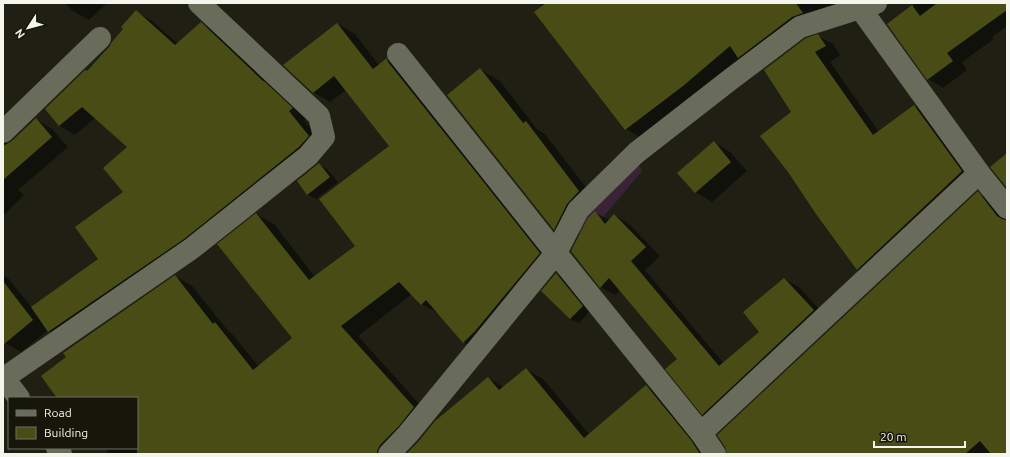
<svg xmlns="http://www.w3.org/2000/svg" width="1010" height="457" viewBox="0 0 1010 457" font-family="Ubuntu,sans-serif">
<style>
.green{fill:#3a2336}
.shadow{fill:#0007}
.building{fill:#494d15}
.lines{fill:none;stroke-linecap:round;stroke-linejoin:round}
.minor{stroke:#696b5b;stroke-width:22}
</style>
<rect width="100%" height="100%" fill="#1f2013"/>
<path class="green" d="M638 164 642 171 584 240 577 231 589 213Z"/>
<g class="shadow">
<path d="M65 3H107L89 20 73 11Z"/>
<path d="M541 3H864L814 29 647 141 626 129Z"/>
<path d="M917 3H1007V26L992 37 994 39 962 62 967 70 943 88 928 79 888 24Z"/>
<path d="M137 12 152 21 178 44 202 24 217 33 308 118 304 120 324 145 65 340 48 330 21 352 5 343 3 341V275L8 278 32 308 99 259 125 192 129 147 95 118 75 135 60 126 46 109 87 72 110 48Z"/>
<path d="M338 24 355 34 379 65 387 59 404 69 557 263 481 352 464 342 439 314 422 304 412 294 358 336 431 417 398 454H109L105 448H137V398H58L175 276 192 286 228 331 232 334 259 367 293 338 256 214 274 224 315 277 356 246 390 146 346 90 330 102 313 92Z"/>
<path d="M818 36 833 44 840 55 830 62 879 132 915 106 930 115 977 181 873 278 857 270 792 112Z"/>
<path d="M481 70 500 81 537 129 545 134 598 203 586 215 574 240 554 229 448 95Z"/>
<path d="M36 119 52 129 68 147 18 190 24 195 3 216V139L7 143V145L12 142Z"/>
<path d="M714 142 730 152 747 171 712 202 695 192Z"/>
<path d="M319 164 327 169 338 182 316 199 307 194Z"/>
<path d="M978 193 995 203 1007 217V454H728Z"/>
<path d="M595 212 609 220 615 215 629 224 660 256 645 270 724 364 761 332 784 279 799 287 828 319 717 422 703 414 678 359 620 290 615 295 601 287Z"/>
<path d="M556 274 565 279 590 311 579 323 570 319Z"/>
<path d="M526 369 543 379 589 434 646 386 663 396 710 454H408L488 378 504 387Z"/>
</g>
<g class="building">
<path d="M546 3H796L803 13 792 17 738 58 730 46 683 86 625 130 534 12Z"/>
<path d="M937 3H1007V10L947 53 953 61 927 80 887 24 912 5 920 16Z"/>
<path d="M136 10 175 45 201 22 263 81H264L293 108 289 111 309 136 299 147 184 239 48 332 31 307 98 259 75 227 123 192 103 168 127 147 82 107 59 126 45 109 85 70 87 71 109 47 112 42 123 29 121 27Z"/>
<path d="M337 23 373 69 387 58 388 62 540 253 476 330 463 343 426 300 421 305 399 282 341 326 414 407 399 426 380 445 377 451V454H137V398H57L41 376 66 357 63 353 175 275 213 324 215 322 253 370 292 338 217 244 256 213 309 280 355 246 319 199 389 146 334 76 313 93 283 65Z"/>
<path d="M818 34 826 46 815 52 873 135 914 105 962 171 857 270 816 214 788 172 760 136 791 112 764 70 806 38Z"/>
<path d="M480 68 523 123 526 121 579 191 567 204 554 230 447 95Z"/>
<path d="M36 118 52 137 3 180V146L12 141Z"/>
<path d="M714 141 731 162 695 193 677 173Z"/>
<path d="M1007 153V188L990 167Z"/>
<path d="M319 163 330 177 307 195 297 181Z"/>
<path d="M978 191 997 216 1002 219 1007 220V454H991L980 441 965 454H727L725 447 717 435Z"/>
<path d="M595 211 605 224 614 214 646 247 631 261 719 366 759 332 743 312 784 278 814 310 702 415 665 369 677 359 609 278 600 288 571 251 588 218Z"/>
<path d="M556 273 583 306 570 319 541 291Z"/>
<path d="M3 281 33 320 3 345Z"/>
<path d="M526 368 584 438 646 385 691 440 700 454H406L418 442 435 421 488 377 499 390Z"/>
</g>
<g class="lines">
<g class="minor">
<path d="M860 8 979 173 1007 208"/>
<path d="M398 54 556 253 701 433 715 454"/>
<path d="M3 132 100 38"/>
<path d="M3 377 19 398"/>
<path d="M4 378 191 249 308 156 324 137 319 116 199 3"/>
<path d="M701 433 979 173"/>
<path d="M57 448 61 454"/>
<path d="M389 454 408 434 556 253 578 210 636 153 731 79 800 27 876 3"/>
</g>
</g>
<rect width="1010" height="457" fill="none" stroke="#f4f5ec" stroke-width="8"/>
<rect x="8" y="397" width="130" height="52" fill="#16170a" stroke="#6f7064"/>
<rect x="16" y="410" width="20" height="6" fill="#696b5b" stroke="#6f7064"/>
<text x="44" y="417" font-size="12" fill="#f4f5ec">Road</text>
<rect x="16" y="427" width="20" height="12" fill="#494d15" stroke="#6f7064"/>
<text x="44" y="437" font-size="12" fill="#f4f5ec">Building</text>
<g transform="translate(28 28) rotate(234)" stroke="#16170a" stroke-width="3" paint-order="stroke">
<path d="M0-3L7 15L0 10L-7 15Z" fill="#f4f5ec"/>
<text y="-6" font-size="11" font-weight="bold" text-anchor="middle" fill="#f4f5ec">N</text>
</g>
<path d="M874 441v6h91v-6" fill="none" stroke="#f4f5ec" stroke-width="2"/>
<text x="880" y="441" font-size="12" fill="#f4f5ec" stroke="#16170a" stroke-width="3" paint-order="stroke">20 m</text>
</svg>
